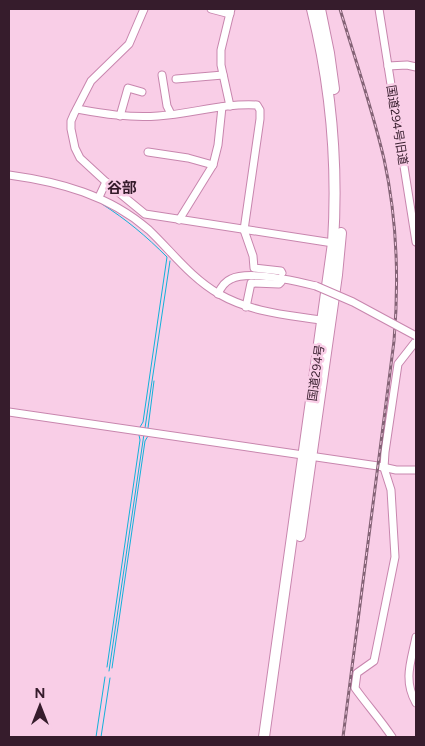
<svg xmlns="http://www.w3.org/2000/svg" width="425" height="746" viewBox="0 0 425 746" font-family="Figtree,'Noto Sans JP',sans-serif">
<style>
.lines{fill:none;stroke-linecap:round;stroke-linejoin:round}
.stream{stroke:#13b1da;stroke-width:1}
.minor-casing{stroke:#c886ae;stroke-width:9}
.highway-casing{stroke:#c886ae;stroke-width:12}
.minor{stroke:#fff;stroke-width:7}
.highway{stroke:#fff;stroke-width:10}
.rail-casing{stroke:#846376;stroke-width:3}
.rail{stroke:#f9cee7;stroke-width:1;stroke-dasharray:4;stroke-linecap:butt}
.minor-bridge-casing{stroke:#c886ae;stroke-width:9;stroke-linecap:butt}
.minor-bridge{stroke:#fff;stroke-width:7}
.labels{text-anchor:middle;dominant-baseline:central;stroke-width:5;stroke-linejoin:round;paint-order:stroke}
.street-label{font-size:12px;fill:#361c2c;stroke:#f9cee7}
.quarter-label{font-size:15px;font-weight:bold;fill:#361c2c;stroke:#f9cee7}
</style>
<rect width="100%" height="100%" fill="#f9cee7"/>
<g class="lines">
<g class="stream">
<path d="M102 204C127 220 146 236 167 257L143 422 140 427"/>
<path d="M145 428 170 261"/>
<path d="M148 428 154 381"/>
<path d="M107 667 140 440 139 435"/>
<path d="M112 668 145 441 148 436"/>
<path d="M109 671 144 434"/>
<path d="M96 737 105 677"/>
<path d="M101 737 110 678"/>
</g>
<defs>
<g id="minor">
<path d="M144 9 129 44 91 81 74 114 71 121V129L75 148 80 158 106 182 145 214 333 243"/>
<path d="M211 9 230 14"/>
<path d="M379 9 416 242"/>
<path d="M388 66 407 65 416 67"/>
<path d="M162 75 167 106 171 114"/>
<path d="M176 79 223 75"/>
<path d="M230 106 221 65V50L231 9"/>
<path d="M77 109C104 114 130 118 158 116 191 114 223 103 257 105L260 110V119L244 230 253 256 254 268 281 271 282 273"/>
<path d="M120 116 128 88 142 92"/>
<path d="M148 152 188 158 213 165"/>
<path d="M9 175C60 182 109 195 149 230 172 252 191 278 219 294 252 313 290 315 326 321"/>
<path d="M99 197 106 182"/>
<path d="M179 220 213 165 218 145 222 107"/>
<path d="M218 294C221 287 224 282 231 279 249 270 296 281 316 286"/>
<path d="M246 307 251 283 279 284 281 282"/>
<path d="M9 412 378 466 396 470H416"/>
<path d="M416 637C411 662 403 680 416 703"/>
<path d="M392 737C381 720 367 705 355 688L357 673 374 661 395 557 391 490 384 468 385 452 398 364 416 341"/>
</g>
<g id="highway">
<path d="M320 9 329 53 334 89"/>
<path d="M300 536 337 275 341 233"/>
<path d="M264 737 333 243C338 164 331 85 312 9"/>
</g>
</defs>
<use href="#minor" class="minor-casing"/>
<use href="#highway" class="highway-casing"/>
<use href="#minor" class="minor"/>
<use href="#highway" class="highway"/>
<defs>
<path id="rail" d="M340 9C355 59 372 108 384 159 397 218 399 281 394 341L343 737"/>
</defs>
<use href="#rail" class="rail-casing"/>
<use href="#rail" class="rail"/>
<defs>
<path id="minor-bridge" d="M316 286 353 302 416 336"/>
</defs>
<use href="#minor-bridge" class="minor-bridge-casing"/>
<use href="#minor-bridge" class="minor-bridge"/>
</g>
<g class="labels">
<g class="street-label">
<text transform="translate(397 125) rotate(81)">国道294号旧道</text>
<text transform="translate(316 373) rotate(-82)">国道294号</text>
</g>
<g class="quarter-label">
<text x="122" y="188">谷部</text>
</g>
</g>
<rect width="425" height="746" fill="none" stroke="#361c2c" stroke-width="20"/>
<g transform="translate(40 706)" stroke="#f9cee7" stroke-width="4" paint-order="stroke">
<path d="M0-4L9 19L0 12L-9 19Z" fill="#361c2c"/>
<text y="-8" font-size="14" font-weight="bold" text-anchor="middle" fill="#361c2c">N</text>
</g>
</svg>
